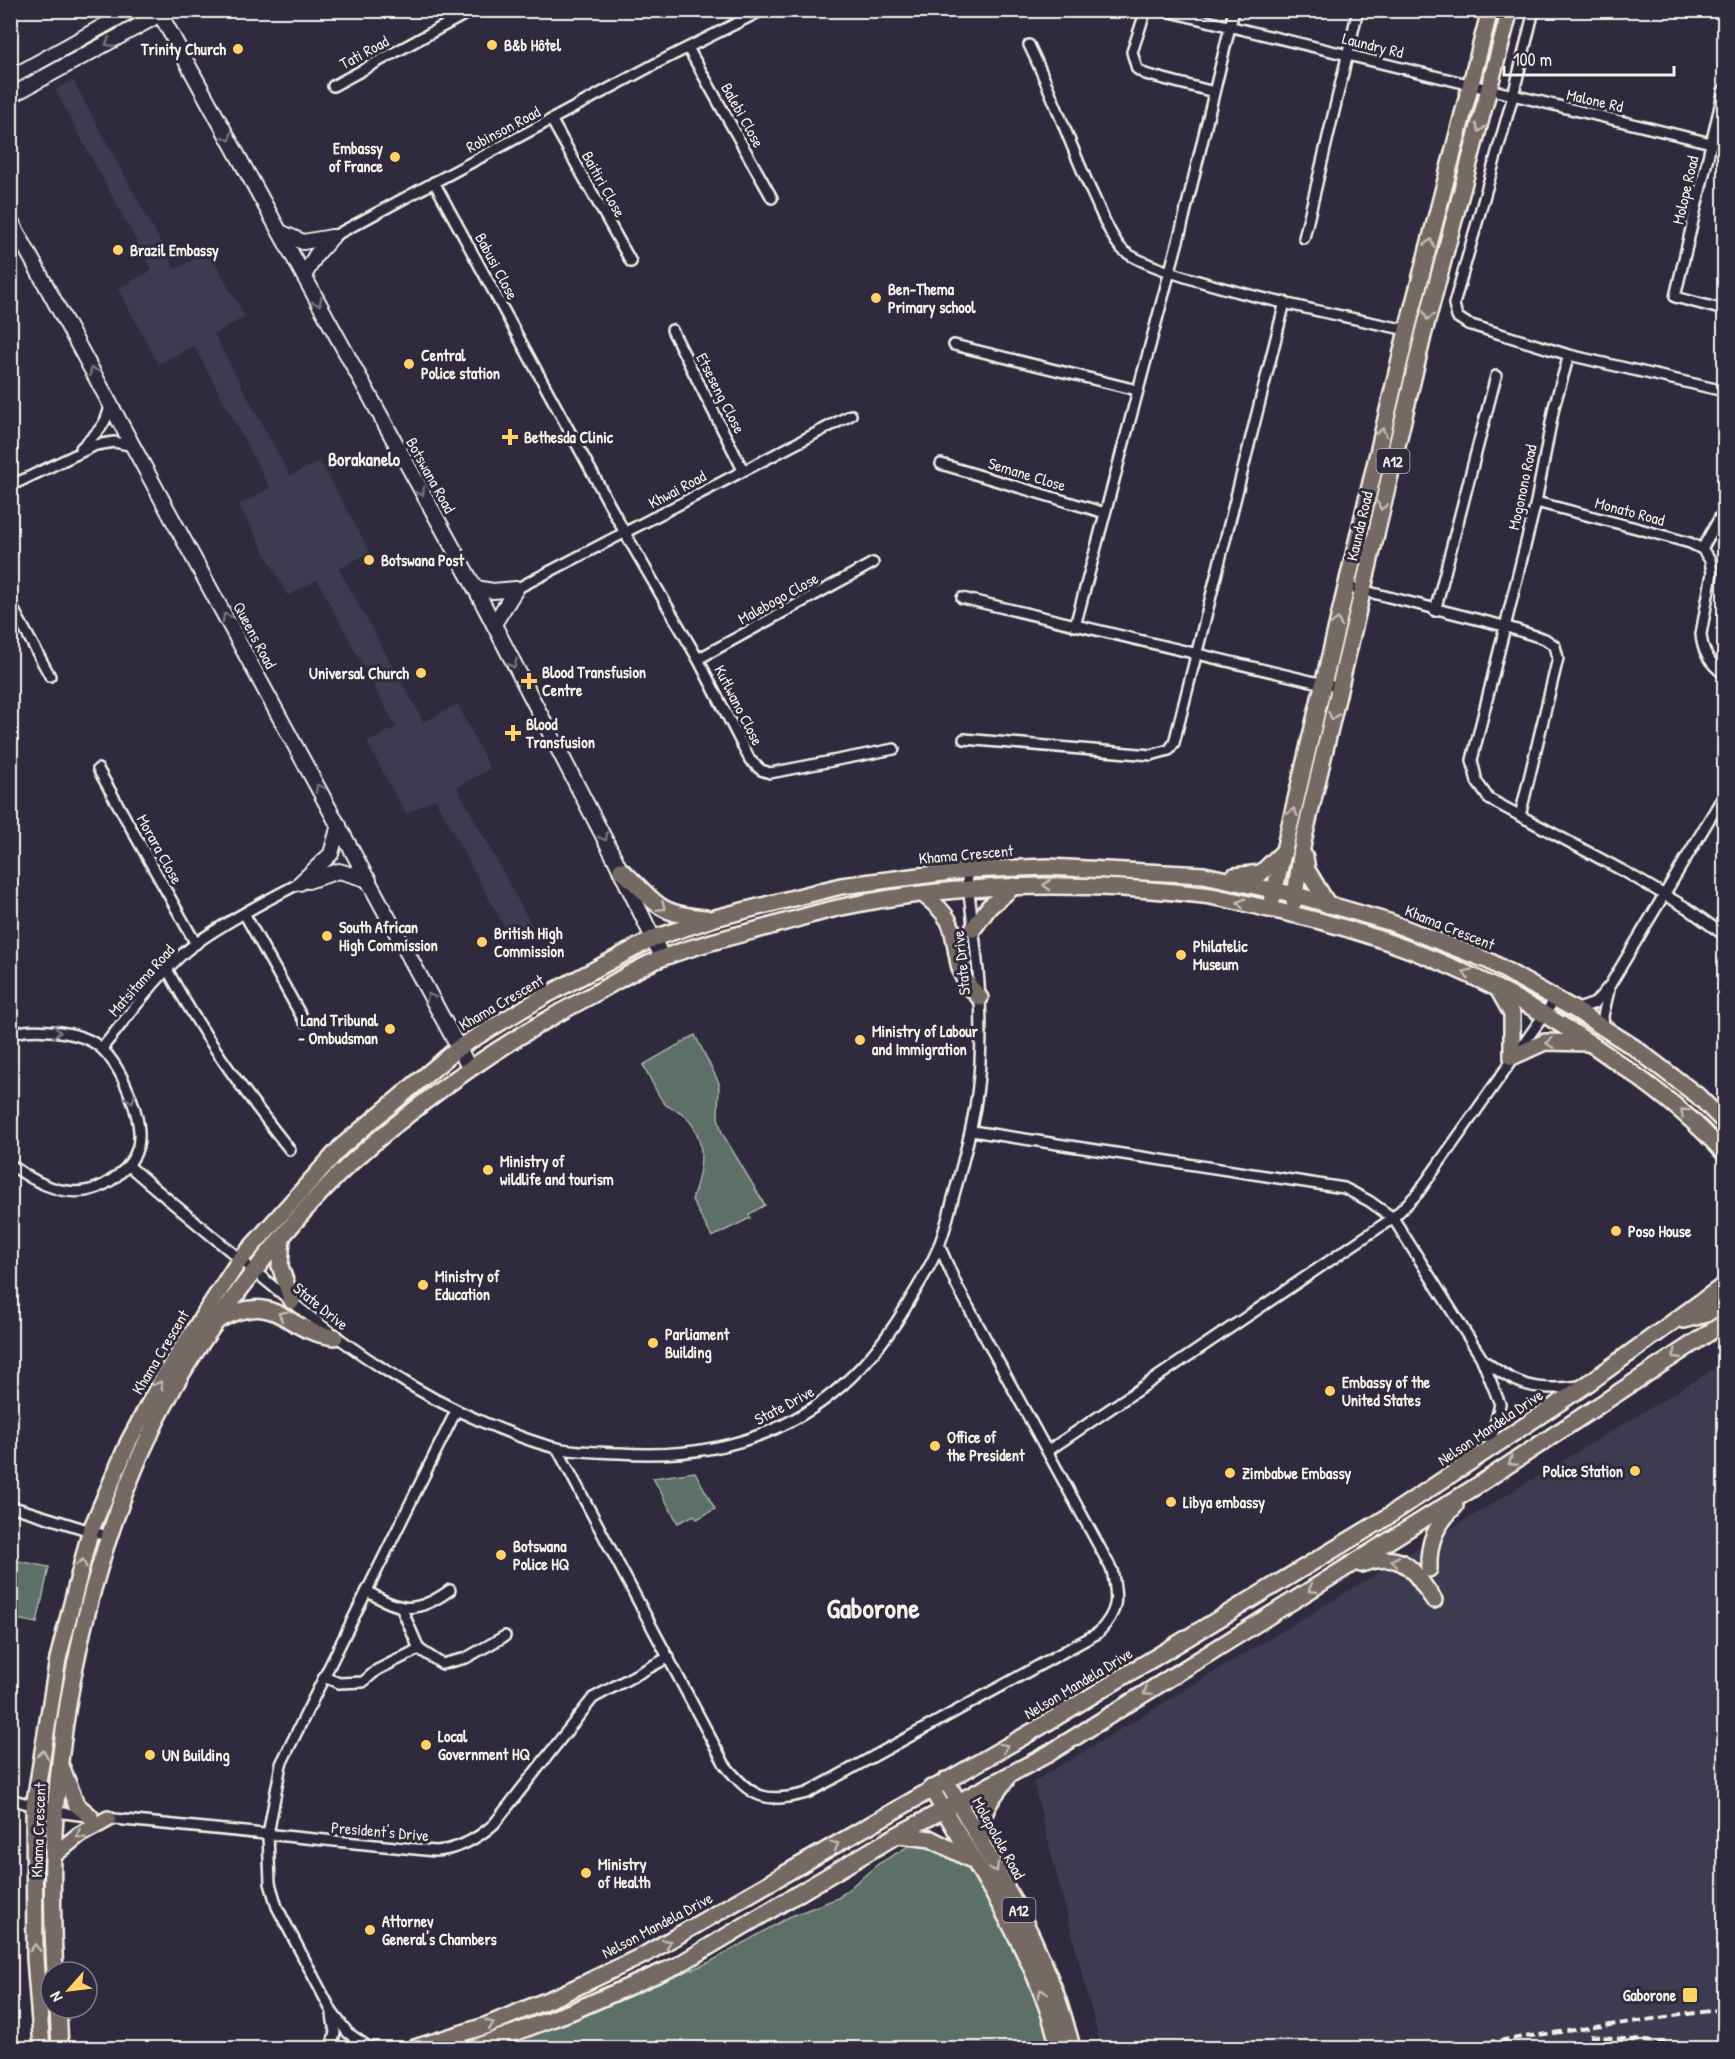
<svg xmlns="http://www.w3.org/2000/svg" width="1735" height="2059" viewBox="0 0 1735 2059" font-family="'Patrick Hand',sans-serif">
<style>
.built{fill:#3e3a50}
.green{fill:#5c6f67;stroke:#a8b0a8;stroke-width:1.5}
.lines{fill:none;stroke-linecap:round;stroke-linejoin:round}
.street-casing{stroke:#f4f1e8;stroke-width:14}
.secondary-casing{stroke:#f4f1e8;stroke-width:18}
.primary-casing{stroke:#f4f1e8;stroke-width:20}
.street{stroke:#2f2a3d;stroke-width:9}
.secondary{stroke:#2f2a3d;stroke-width:14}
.primary{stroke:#756964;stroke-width:15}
.rail{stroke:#f4f1e8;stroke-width:4;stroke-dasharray:9 4.5;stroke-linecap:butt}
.oneway{stroke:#747079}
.oneway2{stroke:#c1bbb3}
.poi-dot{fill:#ffd166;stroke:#2f2a3d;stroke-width:2}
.labels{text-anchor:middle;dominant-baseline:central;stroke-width:6;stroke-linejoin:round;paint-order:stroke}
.shield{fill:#2f2a3d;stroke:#b9b5b5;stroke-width:1.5}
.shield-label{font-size:15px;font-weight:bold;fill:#f4f1e8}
.poi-label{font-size:16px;font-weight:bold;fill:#f4f1e8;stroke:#2f2a3d;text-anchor:start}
.street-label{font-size:16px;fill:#f4f1e8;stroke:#2f2a3d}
.neighbourhood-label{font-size:18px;font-weight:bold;fill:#f4f1e8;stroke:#2f2a3d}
.town-label{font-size:28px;font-weight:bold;fill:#f4f1e8;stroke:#2f2a3d}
</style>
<rect width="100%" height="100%" fill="#2f2a3d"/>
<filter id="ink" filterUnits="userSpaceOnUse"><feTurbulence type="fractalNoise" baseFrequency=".0167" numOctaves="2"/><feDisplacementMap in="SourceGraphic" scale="12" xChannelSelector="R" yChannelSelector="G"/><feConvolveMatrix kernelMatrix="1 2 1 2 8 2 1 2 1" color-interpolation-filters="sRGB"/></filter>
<g filter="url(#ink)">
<g class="built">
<path d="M73 80 175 269 209 251 245 317 214 334 290 476 320 461 370 552 339 569 424 722 458 704 490 769 457 787 534 929 512 941 435 799 406 814 367 743 396 727 317 580 288 596 239 505 270 488 194 346 158 364 118 289 152 270 55 90Z"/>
<path d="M1724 1363V2048H1101L1033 1782Z"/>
</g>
<g class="green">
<path d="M695 1035 719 1083 718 1117 722 1133 765 1205 749 1214 750 1218 712 1237 692 1200C702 1170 709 1138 683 1114 678 1110 671 1109 666 1105 657 1097 650 1076 643 1065Z"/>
<path d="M695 1472 715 1509 697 1519 694 1515 678 1523 653 1478Z"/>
<path d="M18 1561 49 1567 37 1623 11 1618V1600Z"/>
<path d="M917 1841 962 1860 1010 1934 1056 2048H496L710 1962 789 1917 838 1898 878 1864Z"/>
</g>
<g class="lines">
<defs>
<g id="street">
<path d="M1146 10 1132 52 1137 69 1145 74 1214 92"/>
<path d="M1162 10 1711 143"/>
<path d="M1534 10 1513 96 1454 304 1457 317 1468 324 1569 355 1724 391"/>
<path d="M1029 45C1053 94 1070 145 1093 195 1101 212 1108 232 1120 247 1145 278 1357 319 1407 330"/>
<path d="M688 48 772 198"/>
<path d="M333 86 473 10"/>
<path d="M1724 89 1675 297 1724 310"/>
<path d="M552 121 631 262"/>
<path d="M434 182 625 533 698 659 750 760 761 770 770 773 894 749"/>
<path d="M332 237 657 63 763 10"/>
<path d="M1304 238 1358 10"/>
<path d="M672 330 743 470"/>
<path d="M954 345 1137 390"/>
<path d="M1569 355 1554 407 1536 502 1472 760 1477 782 1489 799 1627 873 1687 908 1724 935"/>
<path d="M81 448C96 433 107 426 110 404"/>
<path d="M941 464 1105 513"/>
<path d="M10 486 96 445 114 442 134 446"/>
<path d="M1536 502 1636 528 1690 543 1702 549 1710 560 1712 573 1701 634C1702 651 1710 664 1724 674"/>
<path d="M1702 549 1724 510"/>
<path d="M1345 586 1504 626 1545 639 1555 646 1558 658 1520 816"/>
<path d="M516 589 851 415"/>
<path d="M962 598 1340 688"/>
<path d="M10 603 50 676"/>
<path d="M1435 611 1496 376"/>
<path d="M1075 626 1182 226 1234 10"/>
<path d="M698 659 873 563"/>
<path d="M964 739 1151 755 1169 750 1174 743 1285 302"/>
<path d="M98 769 196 944"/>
<path d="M245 915 304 1021"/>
<path d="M167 969C202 1035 244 1092 290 1150"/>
<path d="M1575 1010 1595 1003 1610 985 1724 795"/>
<path d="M1604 1028 1603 1016 1609 990"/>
<path d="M10 1034C34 1026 84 1031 102 1049 122 1068 144 1119 138 1146 135 1158 127 1168 118 1175 82 1206 43 1189 10 1164"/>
<path d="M102 1048C129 1016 154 979 186 951 214 928 267 900 300 883"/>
<path d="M972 1131 1344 1188 1369 1201 1393 1218 1481 1357 1500 1404 1489 1448"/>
<path d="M129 1166C183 1213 238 1257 293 1303 353 1351 414 1393 485 1423 508 1432 533 1443 557 1448 576 1452 599 1452 619 1453 748 1462 847 1412 911 1298 921 1281 933 1263 940 1243 947 1224 951 1204 957 1184 968 1143 978 1105 980 1062 984 999 974 933 966 870"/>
<path d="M1482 1359C1516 1386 1537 1392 1580 1386"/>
<path d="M557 1448 725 1765C752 1798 765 1804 807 1793L1098 1633C1119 1611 1118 1599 1112 1570L957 1286 939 1245"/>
<path d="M1049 1450 1393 1218 1418 1193 1556 998"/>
<path d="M10 1506 110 1537"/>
<path d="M367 1591C400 1612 417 1614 450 1590"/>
<path d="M401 1607 419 1649"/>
<path d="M324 1677 339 1683 363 1682 377 1670 419 1649 442 1664 466 1658 505 1636"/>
<path d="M10 1799 56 1812 87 1816"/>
<path d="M104 1818 435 1851C458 1850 477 1839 494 1824L593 1698 669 1657"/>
<path d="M331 2048 335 2033 332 2015"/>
<path d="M370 2048 348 2033 332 2012 277 1907 270 1883 268 1835 281 1764 456 1411"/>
</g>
<g id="secondary">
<path d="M158 10 475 588 615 859 662 957"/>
<path d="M10 78 132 10"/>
<path d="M10 96 166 11"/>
<path d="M10 219 469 1067"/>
<path d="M280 232 303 242 332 237"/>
<path d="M304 276 316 255 332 237"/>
<path d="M475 588 493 591 516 589"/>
<path d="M494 624 516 589"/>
<path d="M308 881 339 871 369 880"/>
<path d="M300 883 331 854 339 825"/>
</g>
<g id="primary">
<path d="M1305 857 1307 870 1328 905"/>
<path d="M621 870C657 901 653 914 706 918"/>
<path d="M1234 876 1261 873 1282 853"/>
<path d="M924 895C961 924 950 932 961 972 964 982 973 990 980 998"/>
<path d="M1272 901 1407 330 1490 10"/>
<path d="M1294 902 1303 842 1423 336 1510 10"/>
<path d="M973 929 989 907 1014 886"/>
<path d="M1498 989 1512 1014V1057"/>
<path d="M1512 1057 1545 1042 1590 1043"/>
<path d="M282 1237 280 1266 292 1301"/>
<path d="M218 1320C280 1288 282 1332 335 1337"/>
<path d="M1684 1320 1706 1314 1724 1303"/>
<path d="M1361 1564C1405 1550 1411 1568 1434 1600"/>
<path d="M1429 1569C1428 1541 1436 1525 1455 1506"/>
<path d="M62 1768 76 1804 90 1816"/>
<path d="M946 1780C995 1870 1048 1947 1072 2048"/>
<path d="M931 1788C979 1871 1037 1954 1059 2048"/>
<path d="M898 1835 931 1839 970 1859"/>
<path d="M982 1841C978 1816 991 1798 1006 1780"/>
<path d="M54 1855 79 1835 108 1819"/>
<path d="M55 1972C42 1777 79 1559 174 1387 194 1351 218 1319 242 1287 276 1243 313 1197 354 1160 427 1095 506 1040 592 995 616 982 641 965 667 956 697 945 729 937 760 929 787 922 814 913 842 907 960 882 1083 881 1203 895 1227 898 1250 905 1274 910 1404 938 1516 988 1624 1067 1661 1093 1694 1119 1724 1153"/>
<path d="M58 2008 60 2048"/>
<path d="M42 2048 35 1958 34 1807 58 1659 90 1532 129 1441 164 1376 239 1261 341 1147 458 1048 543 997 654 938 715 918 841 886 966 870 1048 867 1204 875 1296 895 1389 922 1489 961 1577 1011 1635 1048 1698 1096 1724 1122"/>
<path d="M414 2048 485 2026 562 1994 644 1955 1035 1730 1381 1521 1586 1385 1724 1285"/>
<path d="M473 2048 573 2011 678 1965 897 1835 1048 1754 1475 1487 1724 1323"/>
</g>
</defs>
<use href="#street" class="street-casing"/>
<use href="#secondary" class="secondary-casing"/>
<use href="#primary" class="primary-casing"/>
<use href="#street" class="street"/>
<use href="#secondary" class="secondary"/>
<use href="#primary" class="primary"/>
<g class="rail">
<path d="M1590 2036 1721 2048"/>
<path d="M1446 2048 1724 2009"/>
</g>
</g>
<defs><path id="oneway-chevron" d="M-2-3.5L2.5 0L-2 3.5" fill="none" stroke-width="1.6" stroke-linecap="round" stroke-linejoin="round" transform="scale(1.5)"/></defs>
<g class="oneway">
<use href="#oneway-chevron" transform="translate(109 43) rotate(151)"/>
<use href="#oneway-chevron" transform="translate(228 137) rotate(62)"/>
<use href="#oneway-chevron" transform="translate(318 302) rotate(62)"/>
<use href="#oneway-chevron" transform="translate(93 371) rotate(-119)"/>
<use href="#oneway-chevron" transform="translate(421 492) rotate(61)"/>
<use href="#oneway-chevron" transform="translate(226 617) rotate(-118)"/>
<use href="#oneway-chevron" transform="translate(513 664) rotate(64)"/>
<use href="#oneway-chevron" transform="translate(319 788) rotate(-118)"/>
<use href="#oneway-chevron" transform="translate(604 837) rotate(62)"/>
<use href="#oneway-chevron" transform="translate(430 997) rotate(-119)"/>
<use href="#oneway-chevron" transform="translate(57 1032) rotate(6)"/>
<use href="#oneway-chevron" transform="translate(131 1099) rotate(69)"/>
</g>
<g class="oneway2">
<use href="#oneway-chevron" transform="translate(1480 128) rotate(105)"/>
<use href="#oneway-chevron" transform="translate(1430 243) rotate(-75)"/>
<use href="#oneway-chevron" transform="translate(1428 316) rotate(105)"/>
<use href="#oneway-chevron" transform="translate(1382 432) rotate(-76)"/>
<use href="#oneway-chevron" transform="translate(1382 506) rotate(103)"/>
<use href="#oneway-chevron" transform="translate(1337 622) rotate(-77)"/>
<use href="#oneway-chevron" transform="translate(1333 716) rotate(103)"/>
<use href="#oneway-chevron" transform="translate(1293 812) rotate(-77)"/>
<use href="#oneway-chevron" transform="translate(1047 885) rotate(-179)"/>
<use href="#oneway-chevron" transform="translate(1241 903) rotate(-167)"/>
<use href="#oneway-chevron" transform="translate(662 907) rotate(32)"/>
<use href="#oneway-chevron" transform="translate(1467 973) rotate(-158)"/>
<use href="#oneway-chevron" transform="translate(1550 1043) rotate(175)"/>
<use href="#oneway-chevron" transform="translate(1684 1112) rotate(-138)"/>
<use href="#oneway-chevron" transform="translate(282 1315) rotate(-151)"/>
<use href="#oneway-chevron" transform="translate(1676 1355) rotate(147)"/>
<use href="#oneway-chevron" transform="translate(159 1385) rotate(-61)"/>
<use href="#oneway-chevron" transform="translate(1512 1462) rotate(147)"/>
<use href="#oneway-chevron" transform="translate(1395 1561) rotate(-169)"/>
<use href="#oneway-chevron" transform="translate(82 1563) rotate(-76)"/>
<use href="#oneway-chevron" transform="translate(1312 1589) rotate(148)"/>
<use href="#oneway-chevron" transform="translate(1147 1692) rotate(148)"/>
<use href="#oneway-chevron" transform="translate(1004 1747) rotate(-29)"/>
<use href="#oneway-chevron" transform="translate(43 1754) rotate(-81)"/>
<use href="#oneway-chevron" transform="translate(80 1835) rotate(146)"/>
<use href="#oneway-chevron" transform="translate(835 1845) rotate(-30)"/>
<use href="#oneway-chevron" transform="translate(995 1868) rotate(60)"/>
<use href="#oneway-chevron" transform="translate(667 1943) rotate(-28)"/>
<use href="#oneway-chevron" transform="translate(35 1948) rotate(-92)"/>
<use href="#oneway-chevron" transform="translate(1042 1993) rotate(-111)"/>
<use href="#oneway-chevron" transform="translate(490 2024) rotate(-21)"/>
</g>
</g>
<g class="poi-dot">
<circle cx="492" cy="45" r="6"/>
<circle cx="238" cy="49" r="6"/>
<circle cx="395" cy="157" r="6"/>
<circle cx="118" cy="250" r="6"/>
<circle cx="876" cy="298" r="6"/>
<circle cx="409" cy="364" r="6"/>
<path d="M507 428h6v6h6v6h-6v6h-6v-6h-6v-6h6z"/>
<circle cx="369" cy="560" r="6"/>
<circle cx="421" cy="673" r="6"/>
<path d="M526 672h6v6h6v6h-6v6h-6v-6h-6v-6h6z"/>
<path d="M510 724h6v6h6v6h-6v6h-6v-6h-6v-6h6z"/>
<circle cx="327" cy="936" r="6"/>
<circle cx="482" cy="942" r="6"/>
<circle cx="1181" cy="955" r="6"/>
<circle cx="390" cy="1029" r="6"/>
<circle cx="860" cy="1040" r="6"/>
<circle cx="488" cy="1170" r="6"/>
<circle cx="1616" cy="1231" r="6"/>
<circle cx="423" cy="1285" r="6"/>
<circle cx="653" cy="1343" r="6"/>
<circle cx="1330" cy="1391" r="6"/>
<circle cx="935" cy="1446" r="6"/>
<circle cx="1635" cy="1471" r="6"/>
<circle cx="1230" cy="1473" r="6"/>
<circle cx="1171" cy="1502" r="6"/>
<circle cx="501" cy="1555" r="6"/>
<circle cx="426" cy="1745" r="6"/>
<circle cx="150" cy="1755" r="6"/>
<circle cx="586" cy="1873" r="6"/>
<circle cx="370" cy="1930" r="6"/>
<rect x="1682" y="1987" width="16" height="16" rx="3"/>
</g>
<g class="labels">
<g class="shield">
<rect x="1376.5" y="449" width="33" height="24" rx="4.5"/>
<rect x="1002.5" y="1898" width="33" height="24" rx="4.5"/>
</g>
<g class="shield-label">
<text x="1393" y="461">A12</text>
<text x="1019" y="1910">A12</text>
</g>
<g class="poi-label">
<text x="504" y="45">B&amp;b Hôtel</text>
<text x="226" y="49" text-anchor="end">Trinity Church</text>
<text x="383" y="148" text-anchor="end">Embassy<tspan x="383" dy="18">of France</tspan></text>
<text x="130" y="250">Brazil Embassy</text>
<text x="888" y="289">Ben-Thema<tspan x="888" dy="18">Primary school</tspan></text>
<text x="421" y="355">Central<tspan x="421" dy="18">Police station</tspan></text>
<text x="524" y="437">Bethesda Clinic</text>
<text x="381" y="560">Botswana Post</text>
<text x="542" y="672">Blood Transfusion<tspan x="542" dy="18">Centre</tspan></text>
<text x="409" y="673" text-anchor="end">Universal Church</text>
<text x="526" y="724">Blood<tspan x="526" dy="18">Transfusion</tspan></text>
<text x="339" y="927">South African<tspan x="339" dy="18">High Commission</tspan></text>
<text x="494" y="933">British High<tspan x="494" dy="18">Commission</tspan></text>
<text x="1193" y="946">Philatelic<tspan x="1193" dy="18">Museum</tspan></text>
<text x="378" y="1020" text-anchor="end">Land Tribunal<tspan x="378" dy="18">- Ombudsman</tspan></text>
<text x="872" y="1031">Ministry of Labour<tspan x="872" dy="18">and Immigration</tspan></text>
<text x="500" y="1161">Ministry of<tspan x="500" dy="18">wildlife and tourism</tspan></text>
<text x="1628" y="1231">Poso House</text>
<text x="435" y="1276">Ministry of<tspan x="435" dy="18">Education</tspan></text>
<text x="665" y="1334">Parliament<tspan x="665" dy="18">Building</tspan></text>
<text x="1342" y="1382">Embassy of the<tspan x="1342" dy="18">United States</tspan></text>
<text x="947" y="1437">Office of<tspan x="947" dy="18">the President</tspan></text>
<text x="1623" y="1471" text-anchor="end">Police Station</text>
<text x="1242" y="1473">Zimbabwe Embassy</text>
<text x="1183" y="1502">Libya embassy</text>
<text x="513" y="1546">Botswana<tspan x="513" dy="18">Police HQ</tspan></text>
<text x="438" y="1736">Local<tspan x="438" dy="18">Government HQ</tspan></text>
<text x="162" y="1755">UN Building</text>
<text x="598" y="1864">Ministry<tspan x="598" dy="18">of Health</tspan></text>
<text x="382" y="1921">Attorney<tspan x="382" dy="18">General's Chambers</tspan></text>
<text x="1676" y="1995" text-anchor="end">Gaborone</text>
</g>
<g class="street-label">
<text transform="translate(1373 45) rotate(14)">Laundry Rd</text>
<text transform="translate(364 52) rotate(-28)">Tati Road</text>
<text transform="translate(1595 100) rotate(13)">Malone Rd</text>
<text transform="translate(743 115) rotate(61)">Balebi Close</text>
<text transform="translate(503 129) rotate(-28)">Robinson Road</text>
<text transform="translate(604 184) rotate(61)">Baitiri Close</text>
<text transform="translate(1685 190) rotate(-77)">Molope Road</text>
<text transform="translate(497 266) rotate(62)">Babusi Close</text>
<text transform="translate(721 393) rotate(63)">Etseseng Close</text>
<text transform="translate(1027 474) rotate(17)">Semane Close</text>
<text transform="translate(431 475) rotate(61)">Botswana Road</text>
<text transform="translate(1522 487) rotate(-78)">Mogonono Road</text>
<text transform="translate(677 489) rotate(-28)">Khwai Road</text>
<text transform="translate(1630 511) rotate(15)">Monato Road</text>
<text transform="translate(1359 526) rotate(-77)">Kaunda Road</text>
<text transform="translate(778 598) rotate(-29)">Malebogo Close</text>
<text transform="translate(255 635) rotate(62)">Queens Road</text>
<text transform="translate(739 705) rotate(63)">Kutlwano Close</text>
<text transform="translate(160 849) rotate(61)">Morara Close</text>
<text transform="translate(966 854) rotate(-5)">Khama Crescent</text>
<text transform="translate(1450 927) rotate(22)">Khama Crescent</text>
<text transform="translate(961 963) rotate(-96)">State Drive</text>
<text transform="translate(141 980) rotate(-48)">Matsitama Road</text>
<text transform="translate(501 1002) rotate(-30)">Khama Crescent</text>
<text transform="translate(321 1306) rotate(39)">State Drive</text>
<text transform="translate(160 1352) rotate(-59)">Khama Crescent</text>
<text transform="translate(784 1405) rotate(-28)">State Drive</text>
<text transform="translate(1490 1427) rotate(-34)">Nelson Mandela Drive</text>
<text transform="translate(1078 1683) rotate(-31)">Nelson Mandela Drive</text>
<text transform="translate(38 1830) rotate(-88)">Khama Crescent</text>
<text transform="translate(380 1831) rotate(5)">President's Drive</text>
<text transform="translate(999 1838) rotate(61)">Molepolole Road</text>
<text transform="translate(657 1925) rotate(-28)">Nelson Mandela Drive</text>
</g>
<g class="neighbourhood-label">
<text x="364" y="459">Borakanelo</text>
</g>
<g class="town-label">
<text x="873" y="1608">Gaborone</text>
</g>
</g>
<rect width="1735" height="2059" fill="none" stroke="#2f2a3d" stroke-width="36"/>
<rect x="18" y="18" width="1699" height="2023" fill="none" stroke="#f4f1e8" stroke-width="2" filter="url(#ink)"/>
<g transform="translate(69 1990) rotate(242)"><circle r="28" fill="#2f2a3d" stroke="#7e7a81" stroke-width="1.5"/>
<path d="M0-4.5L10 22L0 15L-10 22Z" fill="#ffd166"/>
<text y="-9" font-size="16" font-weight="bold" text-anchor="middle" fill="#f4f1e8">N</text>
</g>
<path d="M1504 66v9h170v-9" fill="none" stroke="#f4f1e8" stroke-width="3"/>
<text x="1513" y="66" font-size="18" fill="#f4f1e8" stroke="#2f2a3d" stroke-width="4.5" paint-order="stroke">100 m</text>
</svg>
